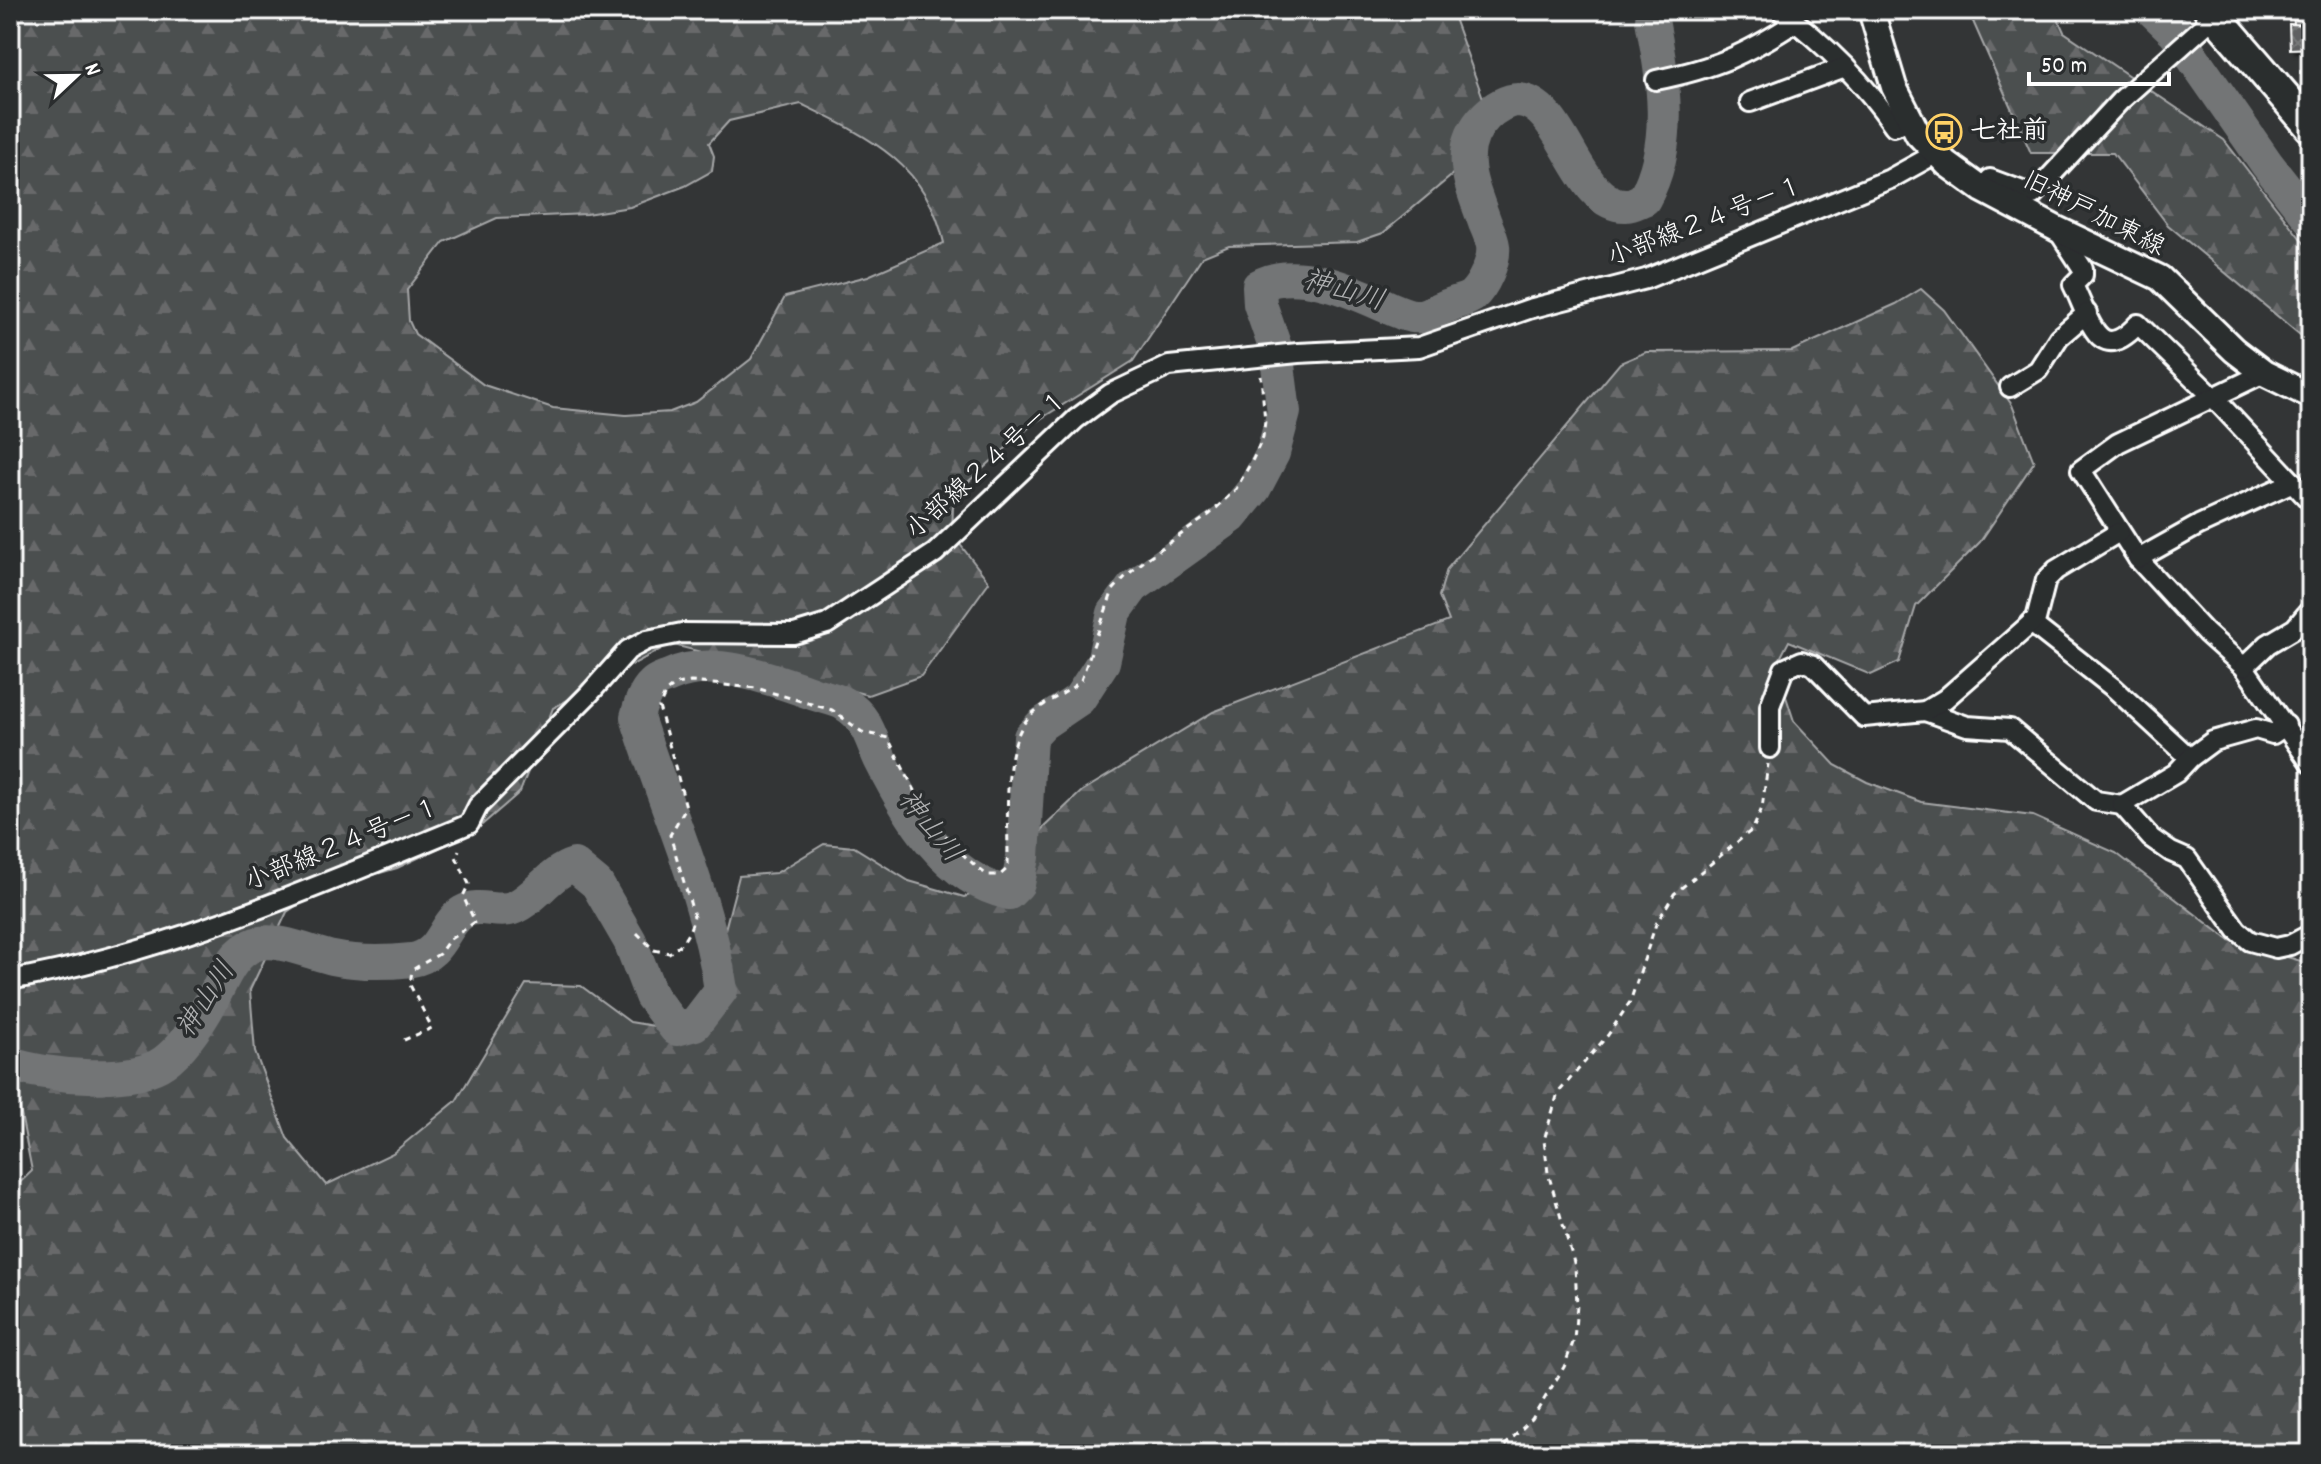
<svg xmlns="http://www.w3.org/2000/svg" width="2321" height="1464" viewBox="0 0 2321 1464" font-family="Dekko,'Klee One',sans-serif">
<style>
.forest{fill:url(#forest-firs);stroke:#a6a7a8;stroke-width:2;fill-rule:evenodd}
.lines{fill:none;stroke-linecap:round;stroke-linejoin:round}
.river{stroke:#737576;stroke-width:34}
.building{fill:url(#building-cross-hatch);stroke:#fff;stroke-width:2;filter:url(#shadow)}
.minor-casing{stroke:#fff;stroke-width:24}
.tertiary-casing{stroke:#fff;stroke-width:30}
.primary-casing{stroke:#fff;stroke-width:36}
.path{stroke:#fff;stroke-width:3;stroke-dasharray:6 6;stroke-linecap:butt}
.minor{stroke:#2a2d2e;stroke-width:18}
.tertiary{stroke:#2a2d2e;stroke-width:24}
.primary{stroke:#2a2d2e;stroke-width:30}
.labels{text-anchor:middle;dominant-baseline:central;stroke-width:7;stroke-linejoin:round;paint-order:stroke}
.poi-label{font-size:26px;font-weight:bold;fill:#fff;stroke:#2a2d2e;text-anchor:start}
.street-label{font-size:26px;fill:#fff;stroke:#2a2d2e}
.water-label{font-size:28px;font-style:italic;fill:#b2b3b4;stroke:#2a2d2e}
</style>
<defs>
<pattern id="forest-firs" width="22" height="20" patternUnits="userSpaceOnUse" patternTransform="scale(2)"><rect width="22" height="20" fill="#4c4f50"/><path d="M5 1l3.5 6h-7zM16 11l3.5 6h-7z" fill="#67696a"/></pattern>
<pattern id="building-cross-hatch" width="8" height="8" patternUnits="userSpaceOnUse" patternTransform="scale(2)"><rect width="8" height="8" fill="#5f6162"/><path d="M0 0l8 8M0 8l8-8" fill="none" stroke="#77797a"/></pattern>
<filter id="shadow"><feDropShadow dx="6" dy="3.5" stdDeviation="2" flood-color="#0009"/></filter>
</defs>
<rect width="100%" height="100%" fill="#333536"/>
<filter id="ink" filterUnits="userSpaceOnUse"><feTurbulence type="fractalNoise" baseFrequency=".0125" numOctaves="2"/><feDisplacementMap in="SourceGraphic" scale="16" xChannelSelector="R" yChannelSelector="G"/><feConvolveMatrix kernelMatrix="1 2 1 2 8 2 1 2 1" color-interpolation-filters="sRGB"/></filter>
<g filter="url(#ink)">
<g class="forest">
<path d="M10 10H1451L1483 98 1486 126 1470 153 1450 177 1383 233 1357 242 1229 246 1202 257 1133 361 1034 423 968 482 953 506 952 534 989 582 921 676 868 695 670 644 553 708 520 792 475 831 397 868 318 891 287 912 250 990 255 1052 287 1138 326 1185 393 1153 456 1101 526 984 581 986 630 1022 684 1031 711 983 739 876 776 873 824 844 854 847 909 881 964 897 989 889 1013 876 1042 829 1082 791 1213 712 1449 621 1439 596 1447 569 1620 363 1646 352 1792 351 1896 304 1921 289 1944 310 2012 405 2034 462 1980 542 1916 606 1899 662 1871 675 1789 641 1776 666 1794 721 1835 765 1867 782 1921 802 2033 816 2116 853 2229 940 2311 964V1454H10V1192L32 1171 10 1058ZM801 104C867 136 927 163 944 243L868 276 785 297 751 359 696 402 670 412 626 415 553 408 484 385 415 334 409 321 407 290 444 242 497 218 586 214 630 207 685 186 712 171 714 156 709 143 729 121Z"/>
<path d="M1968 10H2054L2064 32 2224 140 2311 252V344L2168 225 2113 153H2031Z"/>
</g>
<g class="lines">
<g class="river">
<path d="M2152 10 2175 32 2267 164 2311 220"/>
<path d="M10 1064C46 1076 132 1085 164 1062 183 1048 201 1020 212 1000 223 979 232 952 256 944 277 937 313 954 333 958 358 963 386 963 412 960 443 955 442 925 463 912 482 902 496 915 515 907 537 897 550 872 574 865L597 884 630 941 651 996 676 1029 695 1024 721 990C708 896 665 807 637 717 640 706 644 692 653 684 656 680 664 678 669 676 713 655 769 678 812 693 822 697 837 699 846 705 868 718 871 741 881 761 908 815 947 880 1009 893L1018 884 1023 857 1030 737 1042 724 1079 699 1103 662 1114 613 1133 587 1231 517 1254 489 1273 453 1284 412 1276 350 1260 304 1259 286C1293 266 1348 289 1381 304 1392 309 1409 318 1421 316 1430 314 1441 308 1450 305 1456 302 1467 300 1472 296 1483 286 1495 261 1493 246 1492 239 1488 230 1485 223 1472 186 1453 149 1486 116 1494 108 1507 100 1518 100 1565 102 1576 208 1627 205 1632 205 1639 201 1644 199 1675 143 1663 79 1652 20L1653 10"/>
</g>
</g>
<g class="building">
<path d="M2293 10H2311V24L2294 25Z"/>
<path d="M2289 24 2311 25V48L2290 49Z"/>
<path d="M2308 51 2311 52V83L2304 82Z"/>
</g>
<g class="lines">
<defs>
<g id="minor">
<path d="M1780 10C1824 43 1863 81 1894 126L1911 120"/>
<path d="M1656 80C1715 68 1745 55 1796 22"/>
<path d="M1750 102 1845 67"/>
<path d="M1983 190 1990 179 2033 195 2120 101 2204 26 2213 10"/>
<path d="M2057 229 2083 269V275L2073 285C2090 319 2098 367 2138 324L2213 397 2311 502"/>
<path d="M2264 373 2118 443 2081 470 2138 559 2206 633 2244 667 2311 764"/>
<path d="M2010 387 2038 370 2059 337 2087 313"/>
<path d="M2138 559 2199 525 2293 482"/>
<path d="M2031 623 2115 689 2190 758"/>
<path d="M2244 667 2268 644 2295 628 2311 609"/>
<path d="M1925 711 1967 726 2010 729 2096 801 2122 805 2176 773 2190 758 2213 741 2256 729 2273 734 2286 725"/>
<path d="M1770 748V706L1784 669 1802 661 1813 665 1864 717 1925 711 1945 699 2036 619 2046 580 2056 570 2119 532"/>
<path d="M2122 805 2151 838 2171 852 2187 859 2237 930 2250 941 2276 948 2290 945 2305 937 2311 938"/>
<path d="M10 980C170 952 320 885 469 824L478 806 589 694 628 650 647 640 682 633 794 634 827 624 935 553 1076 419 1110 394 1169 366 1298 353 1419 347 1529 309 1646 279 1890 179 1937 153"/>
</g>
<path id="tertiary" d="M1871 10 1894 87 1918 134 1947 164 1983 190 2057 229 2160 278 2234 350 2264 373 2311 396"/>
<path id="primary" d="M2210 10 2311 127"/>
</defs>
<use href="#minor" class="minor-casing"/>
<use href="#tertiary" class="tertiary-casing"/>
<use href="#primary" class="primary-casing"/>
<g class="path">
<path d="M637 933 654 950 669 953C684 944 690 933 694 916L670 835 686 807 659 707 666 692 676 684 691 682 756 688 832 710 862 732 888 738C915 793 937 837 987 875H1000L1008 868C1009 825 999 741 1034 712 1049 699 1067 694 1081 680L1113 590 1126 576 1149 557 1210 514 1236 489 1253 459 1263 437 1265 421 1261 376"/>
<path d="M404 1040 432 1028 410 985 412 970 439 954 449 940 475 922 463 896 469 884 456 857 459 850"/>
<path d="M1496 1454 1532 1419 1564 1367 1574 1340 1577 1305 1575 1266 1548 1173 1544 1140 1558 1093 1608 1035 1630 1002 1656 924 1674 894 1753 829 1762 808 1768 764"/>
</g>
<use href="#minor" class="minor"/>
<use href="#tertiary" class="tertiary"/>
<use href="#primary" class="primary"/>
</g>
</g>
<defs>
<symbol id="bus-ring" viewBox="-11 -11 22 22"><circle r="9.5" fill="#2a2d2e" stroke="#ffd166" stroke-width="1.5"/><path d="M-5-6H5V4H4V6H2V4H-2V6H-4V4H-5ZM-3.5-4V0h7V-4ZM-3.5 1.2v1.5H-2V1.2ZM2 1.2v1.5H3.5V1.2Z" fill="#ffd166"/></symbol>
</defs>
<g fill-rule="evenodd">
<use href="#bus-ring" x="1924" y="112" width="40" height="40"/>
</g>
<g class="labels">
<g class="poi-label">
<text x="1970" y="132">七社前</text>
</g>
<g class="street-label">
<text transform="translate(2093 215) rotate(27)">旧神戸加東線</text>
<text transform="translate(1706 223) rotate(-21)">小部線２４号－１</text>
<text transform="translate(988 466) rotate(-42)">小部線２４号－１</text>
<text transform="translate(343 846) rotate(-22)">小部線２４号－１</text>
</g>
<g class="water-label">
<text transform="translate(1343 293) rotate(16)">神山川</text>
<text transform="translate(928 828) rotate(51)">神山川</text>
<text transform="translate(208 1001) rotate(-57)">神山川</text>
</g>
</g>
<rect width="2321" height="1464" fill="none" stroke="#2a2d2e" stroke-width="40"/>
<rect x="20" y="20" width="2281" height="1424" fill="none" stroke="#fff" stroke-width="3" filter="url(#ink)"/>
<g transform="translate(76 76) rotate(68)" stroke="#2a2d2e" stroke-width="6" paint-order="stroke">
<path d="M0-6L14 30L0 20L-14 30Z" fill="#ffffff"/>
<text y="-12" font-size="22" font-weight="bold" text-anchor="middle" fill="#ffffff">N</text>
</g>
<path d="M2029 72v12h140v-12" fill="none" stroke="#ffffff" stroke-width="4"/>
<text x="2041" y="72" font-size="24" fill="#ffffff" stroke="#2a2d2e" stroke-width="6" paint-order="stroke">50 m</text>
</svg>
